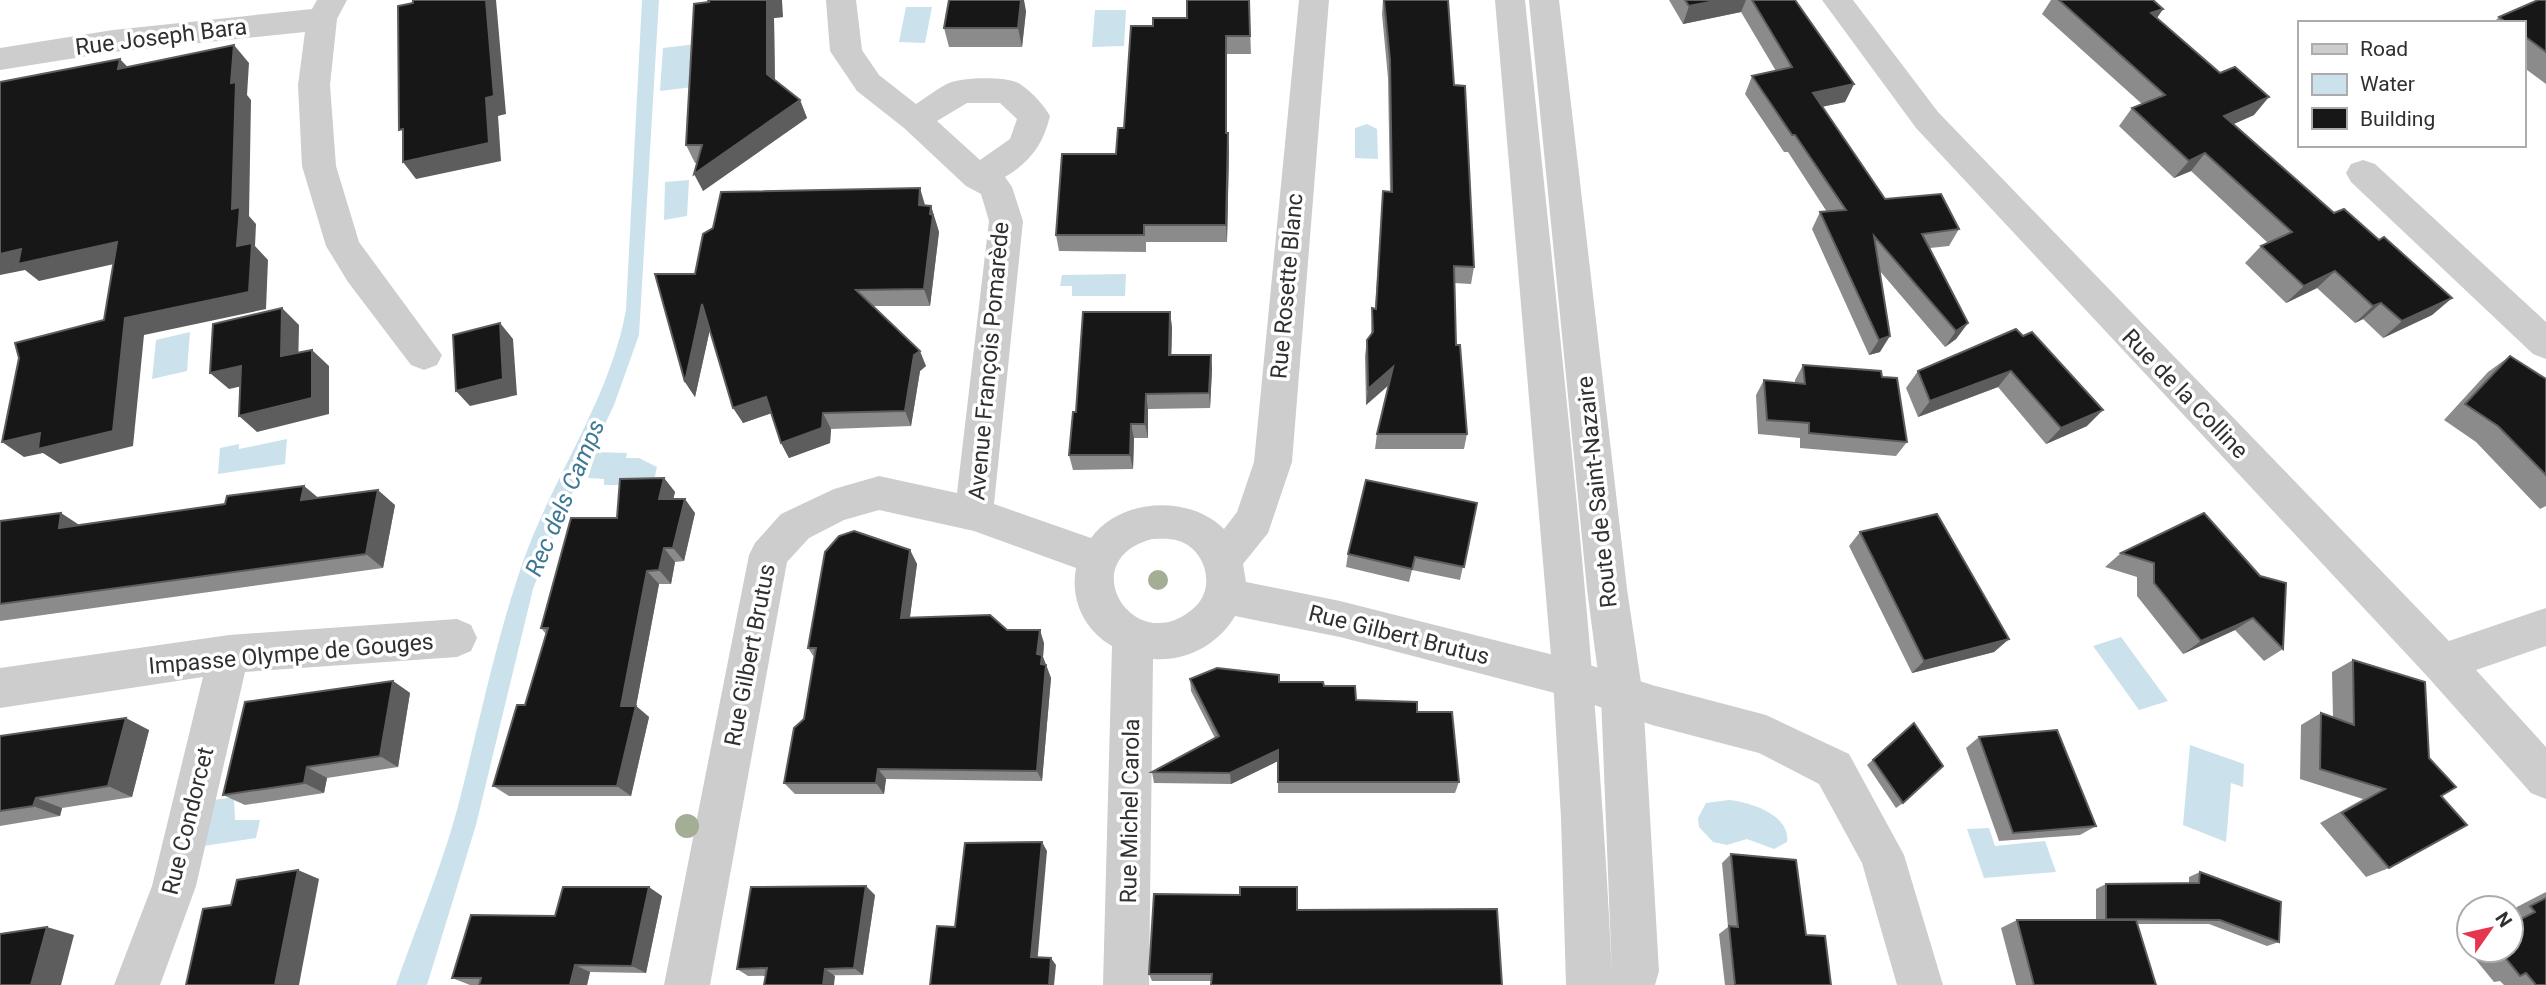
<svg xmlns="http://www.w3.org/2000/svg" width="2546" height="985" viewBox="0 0 2546 985" font-family="Roboto,sans-serif">
<style>
.water{fill:#cbe2ec}
.lines{fill:none;stroke-linecap:round;stroke-linejoin:round}
.minor{fill:#cdcdcd;fill-rule:evenodd}
.tertiary{fill:#cdcdcd;fill-rule:evenodd}
.tree{fill:#a3ae94}
.wall{fill:#8b8b8b}
.shaded-wall{fill:#5d5d5d}
.building{fill:#171717;stroke:#5d5d5d;stroke-width:2}
.labels{text-anchor:middle;dominant-baseline:central;stroke-width:7;stroke-linejoin:round;paint-order:stroke}
.street-label{font-size:23px;fill:#303030;stroke:#fff}
.water-label{font-size:24px;font-style:italic;fill:#3e7893;stroke:#fff}
</style>
<rect width="100%" height="100%" fill="#fff"/>
<g class="water">
<path d="M642 0H659L639 335 614 405 561 517 533 589 476 825 427 985H396C416 927 441 869 457 810 479 726 495 641 524 559 554 475 610 398 626 310Z"/>
<path d="M906 7H932L925 43 899 42Z"/>
<path d="M1095 10H1126L1124 46 1092 47Z"/>
<path d="M696 44 693 87 660 91 663 48Z"/>
<path d="M1367 124 1377 129 1378 159 1355 158V128Z"/>
<path d="M689 180 687 216 664 220 665 182Z"/>
<path d="M1126 274 1125 296H1072V286H1060L1062 275Z"/>
<path d="M190 332 187 371 152 379 156 340Z"/>
<path d="M287 439 285 464 218 474 220 448 239 444V449Z"/>
<path d="M596 452 627 453 626 458H639L657 467 653 485H604V479L588 478Z"/>
<path d="M2121 637 2168 701 2139 710 2093 646Z"/>
<path d="M2190 745 2244 764 2243 787 2231 783 2226 842 2183 825Z"/>
<path d="M234 797 235 820H260L256 838 197 847 207 801Z"/>
<path d="M1729 800C1750 802 1791 815 1787 842L1774 849 1747 839 1727 845 1713 842 1699 827 1698 818 1706 803Z"/>
<path d="M1989 828 1995 846 2045 841 2056 872 1984 878 1967 829Z"/>
</g>
<g class="lines">
<g class="minor">
<path d="M317 0H347L337 19 330 85 336 166 359 242 442 355 437 365 424 370 411 365 348 282 326 246 302 166 298 85 305 32 113 52 0 70V48L113 30 312 9Z"/>
<path d="M826 0H856L862 50 879 75 916 104C927 97 938 88 949 83 962 77 1009 76 1020 84 1031 91 1044 105 1050 116 1043 145 1030 162 1005 177L1012 187 1023 221 994 504 1091 538C1120 498 1189 494 1224 529L1237 512 1254 462 1299 0H1329L1292 462 1268 533 1243 564 1246 582 1340 601 1574 660 1652 685 1766 715 1849 754 1904 855 1943 985H1897L1862 863 1819 784 1759 753 1652 725 1574 698 1340 637 1235 616C1219 644 1186 662 1153 659L1149 985H1103L1112 646C1084 630 1070 600 1076 568L974 531 879 510 844 520 809 538 787 562 710 985H664L749 555 755 543 781 514 834 489 879 476 957 493 989 221 981 194 966 186 904 128 857 91 830 51ZM967 103H1000L1017 119 1010 139 980 160 937 121ZM1152 539C1160 539 1170 538 1179 541 1205 549 1216 586 1196 606 1137 663 1070 561 1152 539Z"/>
<path d="M1822 0H1853L1938 112 2449 641 2546 608V646L2476 670 2546 747V799L2531 793 2427 676 1916 128Z"/>
<path d="M2363 160 2375 164 2546 322V359L2533 354 2351 182 2346 173 2351 164Z"/>
<path d="M457 619 471 625 477 638 471 651 457 657 245 672 196 886 160 985H114L152 886 203 677 0 708V668L229 635Z"/>
</g>
<path class="tertiary" d="M1495 0H1525C1558 325 1597 649 1612 975L1601 696 1587 589 1529 0H1559L1627 589 1643 696 1659 971 1655 985H1566L1561 818 1553 679Z"/>
</g>
<g class="tree">
<circle cx="1158" cy="580" r="10"/>
<circle cx="687" cy="826" r="12"/>
</g>
<g class="wall">
<path d="M1249 0 1251 54H1226V133H1228L1229 150 1227 242H1146V252L1059 251 1056 235 1116 154 1153 26 1187 18Z"/>
<path d="M1383 0H1448L1454 85 1474 267 1471 284 1454 283 1456 345 1467 434 1464 449H1375L1377 434 1389 385 1366 405 1365 356 1367 340 1371 335 1372 308 1375 309 1383 191 1390 192 1388 78 1382 14Z"/>
<path d="M1669 0H1795L1854 84 1845 102 1822 107 1885 199 1959 229 1949 246 1930 248 1968 323 1956 339 1945 347 1879 270 1880 352 1869 355 1812 229 1820 212H1827L1788 152H1784L1745 94 1752 76 1776 71 1741 12 1683 24Z"/>
<path d="M2051 0H2153L2163 9 2157 18 2254 115 2234 124 2334 213 2379 240 2452 298 2432 315 2383 338 2363 319 2355 323 2317 288 2286 303 2245 263 2261 246 2268 243 2191 171 2174 178 2119 126 2132 108 2142 104 2042 14Z"/>
<path d="M2546 0V84L2523 67V23H2493L2499 17Z"/>
<path d="M694 4 783 17 774 18 775 80 800 100 807 118 703 191 697 163H695L686 145Z"/>
<path d="M1026 11 1022 47H949L944 28Z"/>
<path d="M931 206 939 232 930 306H873L926 366 920 371 911 426 831 429 830 443 789 458 781 443 771 413 743 423 710 329 695 397 685 382 695 274Z"/>
<path d="M1170 312 1172 328 1171 355H1211L1212 370 1210 408 1148 409V438H1134L1133 469 1073 470 1069 455 1076 412Z"/>
<path d="M2016 329 2087 426 2046 444 1998 387 1918 417 1906 388 1918 371Z"/>
<path d="M2510 356 2546 379V506L2540 509 2476 442 2444 420 2488 372Z"/>
<path d="M1803 365 1882 377 1907 442 1896 456 1800 448V438L1758 434 1756 395 1764 380 1795 383V380Z"/>
<path d="M664 478 675 492 673 499 695 513 684 561 675 562 671 584H659L636 706 649 717 631 796H509L493 786 525 705 546 634 541 628 617 518Z"/>
<path d="M304 486 318 498 395 505 383 568 0 621V521L79 525 225 504Z"/>
<path d="M1477 503 1460 580 1412 570 1409 582 1346 567 1348 554Z"/>
<path d="M2204 513 2283 649 2264 661 2235 630 2183 654 2137 596V577L2105 567 2121 553Z"/>
<path d="M1860 532 2009 639 1994 652 1912 673 1849 546Z"/>
<path d="M910 550 917 564 910 617 1007 630 1044 643 1043 657 1051 678 1042 781 886 779 884 794H795L784 783 804 719 814 657 808 648Z"/>
<path d="M2353 660 2429 758 2441 796 2389 868 2366 877 2320 823 2363 799 2300 779 2301 725 2321 713 2333 717 2332 672Z"/>
<path d="M1190 679 1279 682 1324 686 1356 700 1417 712 1459 782 1455 793H1278V761L1231 784 1154 783 1152 772 1215 738 1191 691Z"/>
<path d="M393 681 410 693 398 767 327 778 324 793 245 805 223 795Z"/>
<path d="M1914 723 1903 803 1896 808 1867 765Z"/>
<path d="M149 730 132 797 62 808 60 816 0 826V736Z"/>
<path d="M1979 737 2096 826 2080 835 1999 841 1966 748Z"/>
<path d="M1731 854 1806 935 1831 985H1725L1719 934 1728 927 1722 863Z"/>
<path d="M2200 872 2279 942 2267 946 2209 924H2137L2156 985H2016L2001 928 2017 920H2096V889L2106 884H2189V877Z"/>
<path d="M1297 887 1211 981H1152L1149 974 1240 895Z"/>
<path d="M2546 892V985H2504L2500 981 2494 982 2462 943 2469 940V950H2511V910Z"/>
<path d="M875 895 863 975 748 976 737 969Z"/>
<path d="M662 896 646 973 590 972 587 985H470L452 978 555 916Z"/>
</g>
<g class="shaded-wall">
<path d="M486 0H496L506 114 498 116 501 161 416 179 403 162 486 98Z"/>
<path d="M767 0H782L783 17 774 18 775 92 767 74Z"/>
<path d="M1021 0H1024L1026 11 1022 47 1018 28Z"/>
<path d="M1720 0H1746L1741 12 1683 24 1689 6Z"/>
<path d="M2163 9 2150 28 2151 13Z"/>
<path d="M234 45 249 63 247 95 251 100 249 216 256 224 255 246 268 260 266 309 144 335 133 446 60 464 43 453 24 457 2 442 125 318 237 246 232 209 231 83Z"/>
<path d="M120 59 137 77 118 69Z"/>
<path d="M1854 84 1845 102 1805 110 1813 93Z"/>
<path d="M2269 97 2254 115 2210 134 2224 116Z"/>
<path d="M800 100 807 118 703 191 694 174Z"/>
<path d="M1228 133 1229 150 1227 242 1226 225Z"/>
<path d="M2205 153 2191 171 2174 178 2189 161Z"/>
<path d="M920 188 925 205H919Z"/>
<path d="M931 206 939 232 930 306 924 289Z"/>
<path d="M117 242 136 259 39 281 25 270 0 275V254L21 249Z"/>
<path d="M2335 271 2317 288 2286 303 2304 286Z"/>
<path d="M2452 298 2432 315 2383 338 2402 321Z"/>
<path d="M2381 303 2363 319 2355 323 2373 306Z"/>
<path d="M702 304 712 320 695 397 685 382Z"/>
<path d="M282 308 299 325 298 373 281 356Z"/>
<path d="M1170 312 1172 328 1171 370 1169 355Z"/>
<path d="M500 323 513 339 517 395 470 406 456 391Z"/>
<path d="M1968 323 1956 339 1945 347 1956 331Z"/>
<path d="M1890 336 1880 352 1869 355 1879 340Z"/>
<path d="M312 350 329 366V414L257 432 239 416Z"/>
<path d="M920 351 926 366 920 371 911 426 905 411 914 355Z"/>
<path d="M1211 355 1212 370 1210 408 1209 393Z"/>
<path d="M241 366 260 382 229 389 210 373Z"/>
<path d="M1393 367 1391 383 1366 405 1368 389Z"/>
<path d="M2011 371 1998 387 1918 417 1930 401Z"/>
<path d="M1146 394 1148 409V438L1145 424Z"/>
<path d="M766 397 775 412 743 423 733 408Z"/>
<path d="M2103 410 2087 426 2046 444 2061 428Z"/>
<path d="M823 413 831 429 830 443 789 458 781 443Z"/>
<path d="M1131 424 1134 438 1133 469 1130 455Z"/>
<path d="M664 478 675 492 670 513 659 499Z"/>
<path d="M304 486 322 501 301 500Z"/>
<path d="M378 490 395 505 383 568 366 554Z"/>
<path d="M685 499 695 513 684 561 673 548Z"/>
<path d="M61 513 84 528H59Z"/>
<path d="M664 548 675 562 671 584 659 570Z"/>
<path d="M910 550 917 564 908 631 901 618Z"/>
<path d="M647 571 659 584 634 717 621 706Z"/>
<path d="M2253 618 2235 630 2183 654 2201 641Z"/>
<path d="M1040 630 1044 643 1043 657 1051 678 1042 781 1037 771V654Z"/>
<path d="M2009 639 1994 652 1912 673 1924 661Z"/>
<path d="M393 681 410 693 398 767 380 756Z"/>
<path d="M636 706 649 717 631 796 617 786Z"/>
<path d="M126 718 149 730 132 797 108 786Z"/>
<path d="M1278 750V761L1231 784 1230 773Z"/>
<path d="M307 767 327 778 324 793 304 783Z"/>
<path d="M878 769 886 779 884 794 876 783Z"/>
<path d="M36 798 62 808 60 816 33 806Z"/>
<path d="M1042 842 1047 851 1037 965 1031 957Z"/>
<path d="M298 870 319 879 299 985H275Z"/>
<path d="M866 886 875 895 863 975 854 968Z"/>
<path d="M649 887 662 896 646 973 632 966Z"/>
<path d="M47 927 74 935 61 985H31Z"/>
<path d="M1051 958 1056 965 1054 985H1049Z"/>
<path d="M575 965 590 972 587 985H570Z"/>
<path d="M825 969 835 976 834 985H823Z"/>
</g>
<g class="building">
<path d="M413 0H486L494 96 486 98 489 143 403 162V129L399 130 398 6 413 3Z"/>
<path d="M708 0H767V74L800 100 694 174 702 145H686L694 4 709 2Z"/>
<path d="M949 0H1021L1018 28H944Z"/>
<path d="M1187 0H1249L1250 36H1226V133H1228L1226 225H1144V235H1056L1062 154H1116L1118 128H1124L1131 26H1153V18H1187Z"/>
<path d="M1384 0H1448L1454 85 1465 86 1474 267 1454 266 1456 345H1460L1467 434H1377L1393 367 1368 389 1367 340 1373 332 1372 308 1376 309 1383 191 1392 192 1390 60Z"/>
<path d="M1685 0H1720L1689 6Z"/>
<path d="M1752 0H1795L1854 84 1813 93 1885 199 1941 194 1959 229 1922 234 1968 323 1956 331 1874 236 1890 336 1879 340 1820 212 1846 210 1795 135H1792L1752 76 1792 67Z"/>
<path d="M2059 0H2153L2163 9 2151 13 2220 73 2235 67 2269 97 2224 116 2334 213 2344 209 2379 240 2384 237 2452 298 2402 321 2381 303 2373 306 2335 271 2304 286 2261 246 2292 232 2205 153 2189 161 2132 108 2165 95Z"/>
<path d="M2538 0H2546V52L2523 35V23H2507L2499 17Z"/>
<path d="M234 45 231 83 236 82 232 209 240 207 237 246 252 243 249 292 125 318 113 431 38 449 40 433 2 442 19 358 15 343 104 320 117 242 18 264 21 249 0 254V82L120 59 118 69Z"/>
<path d="M920 188 919 205 931 206 930 214 933 215 924 289 856 290 920 351 914 355 905 411 823 413 822 428 781 443 766 397 733 408 702 304 685 382 655 274H695L703 234 713 228 721 192Z"/>
<path d="M282 308 281 356 312 350V398L239 416 241 366 210 373 213 324Z"/>
<path d="M1083 312H1170L1169 355H1211L1209 393 1146 394 1145 424H1131L1130 455H1069L1073 412H1076Z"/>
<path d="M500 323 503 379 456 391 453 335Z"/>
<path d="M2016 329 2023 336 2032 332 2103 410 2061 428 2011 371 1930 401 1918 371Z"/>
<path d="M2510 356 2546 379V475L2498 426 2465 404Z"/>
<path d="M1803 365 1881 371 1882 377 1897 378 1907 442 1809 433V423L1767 420 1764 380 1805 384Z"/>
<path d="M664 478 659 499H685L673 548H664L659 570 647 571 621 706H636L617 786H493L517 705H525L548 628H541L571 518H617L620 479Z"/>
<path d="M1366 480 1477 503 1464 567 1415 557 1412 569 1348 554Z"/>
<path d="M304 486 301 500 378 490 366 554 0 604V521L61 513 59 528 225 504 227 496Z"/>
<path d="M2204 513 2260 576 2286 583 2283 649 2253 618 2201 641 2154 583V563L2121 553Z"/>
<path d="M1937 514 2009 639 1924 661 1860 532Z"/>
<path d="M854 531 910 550 901 618 990 615 1007 630H1040L1037 654 1042 655 1041 664 1046 665 1037 771 878 769 876 783H784L794 728 804 719 816 648H808L825 552 839 536Z"/>
<path d="M2353 660 2425 682 2429 758 2456 787 2441 796 2467 825 2389 868 2342 813 2385 789 2320 769 2321 713 2354 725Z"/>
<path d="M1217 668 1279 675V682H1323L1324 686H1355L1356 700 1417 702V712H1452L1459 782H1278V750L1230 773 1152 772 1219 736 1190 679Z"/>
<path d="M393 681 380 756 307 767 304 783 223 795 245 702Z"/>
<path d="M126 718 108 786 36 798 33 806 0 811V736Z"/>
<path d="M1914 723 1943 766 1903 803 1873 760Z"/>
<path d="M2057 730 2096 826 2013 833 1979 737Z"/>
<path d="M1042 842 1031 957 1051 958 1049 985H930L937 926 955 927 965 843Z"/>
<path d="M1731 854 1796 860 1806 935 1825 936 1831 985H1735L1729 926 1738 927Z"/>
<path d="M298 870 275 985H186L203 909 231 905 237 880Z"/>
<path d="M2200 872 2281 902 2279 942 2220 920 2106 919V884L2199 883Z"/>
<path d="M866 886 854 968 825 969 823 985H764L767 968 737 969 751 887Z"/>
<path d="M563 887H649L632 966 575 965 570 985H479L481 978H452L471 915 555 916Z"/>
<path d="M1240 887H1297V910L1497 909 1502 985H1211L1212 974H1149L1154 894 1240 895Z"/>
<path d="M2546 898V985H2536L2526 973 2520 976 2499 950H2511V924L2535 912 2530 906Z"/>
<path d="M2017 920H2136L2156 985H2034Z"/>
<path d="M47 927 31 985H0V934Z"/>
</g>
<g class="labels">
<g class="street-label">
<text transform="translate(161 37) rotate(-7)">Rue Joseph Bara</text>
<text transform="translate(1287 286) rotate(-85)">Rue Rosette Blanc</text>
<text transform="translate(989 361) rotate(-85)">Avenue François Pomarède</text>
<text transform="translate(2185 394) rotate(46)">Rue de la Colline</text>
<text transform="translate(1597 492) rotate(-96)">Route de Saint-Nazaire</text>
<text transform="translate(1399 635) rotate(14)">Rue Gilbert Brutus</text>
<text transform="translate(291 654) rotate(-5)">Impasse Olympe de Gouges</text>
<text transform="translate(750 655) rotate(-79)">Rue Gilbert Brutus</text>
<text transform="translate(1130 811) rotate(-89)">Rue Michel Carola</text>
<text transform="translate(188 821) rotate(-76)">Rue Condorcet</text>
</g>
<g class="water-label">
<text transform="translate(565 498) rotate(-67)">Rec dels Camps</text>
</g>
</g>
<rect x="2298" y="21" width="228" height="126" fill="#ffffff" stroke="#acacac" stroke-width="2"/>
<rect x="2312" y="44" width="35" height="10" fill="#cdcdcd" stroke="#acacac" stroke-width="2"/>
<text x="2360" y="56" font-size="21" fill="#303030">Road</text>
<rect x="2312" y="74" width="35" height="21" fill="#cbe2ec" stroke="#acacac" stroke-width="2"/>
<text x="2360" y="91" font-size="21" fill="#303030">Water</text>
<rect x="2312" y="108" width="35" height="21" fill="#171717" stroke="#acacac" stroke-width="2"/>
<text x="2360" y="126" font-size="21" fill="#303030">Building</text>
<g transform="translate(2490 929) rotate(56)"><circle r="33" fill="#ffffff" stroke="#acacac" stroke-width="2"/>
<path d="M0-5L12 26L0 18L-12 26Z" fill="#e5354f"/>
<text y="-10" font-size="19" font-weight="bold" text-anchor="middle" fill="#303030">N</text>
</g>
</svg>
